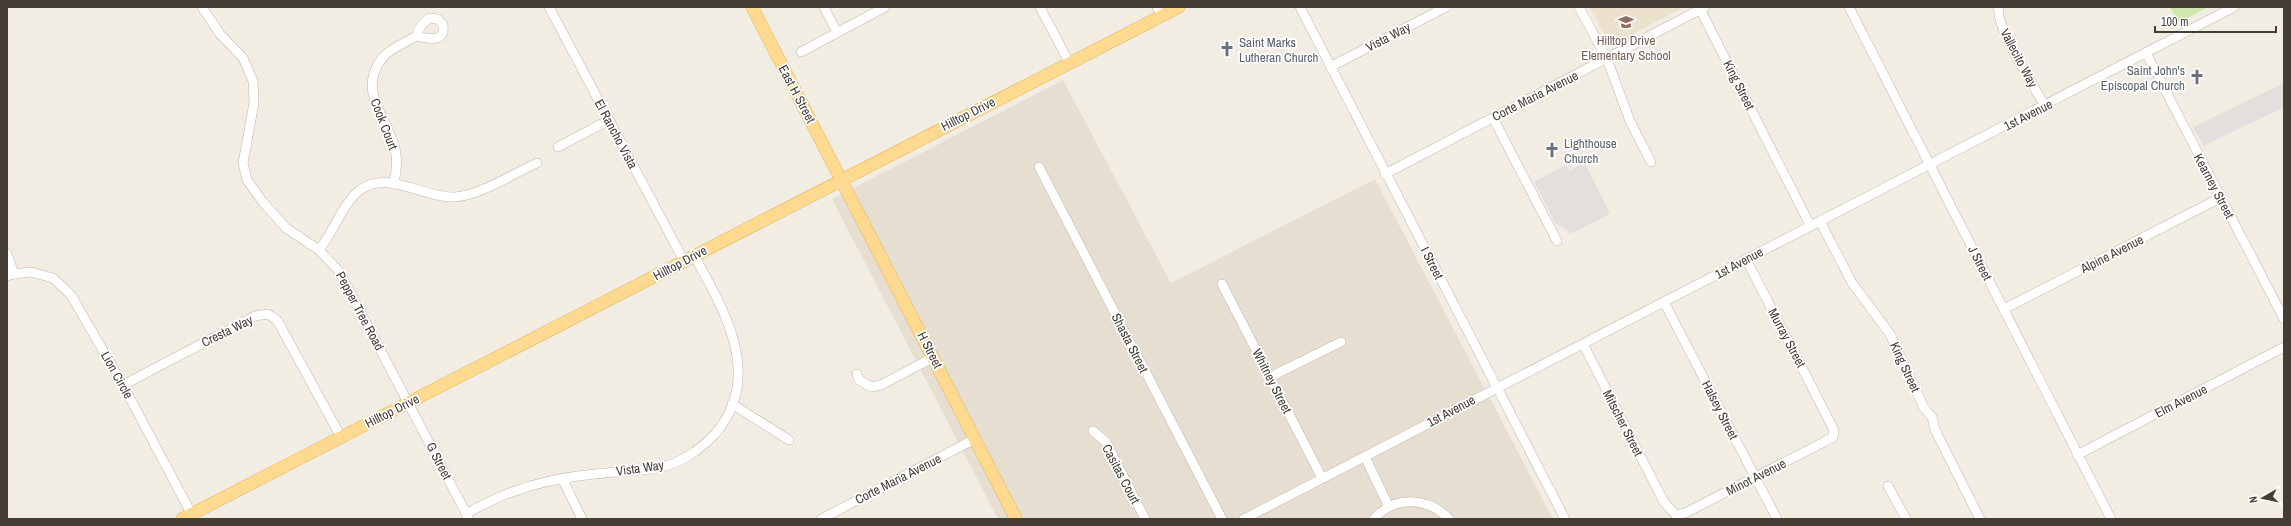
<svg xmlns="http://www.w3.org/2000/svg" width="2291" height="526" viewBox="0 0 2291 526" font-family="'Archivo Narrow',sans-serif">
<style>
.residential{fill:#e6ded1}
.education{fill:#ebe1cd}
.green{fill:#cee7ab}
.parking{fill:#e2dfdc}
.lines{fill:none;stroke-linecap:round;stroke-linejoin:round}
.minor-casing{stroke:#c0b7a9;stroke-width:10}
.major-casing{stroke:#e3b760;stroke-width:13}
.minor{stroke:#fff;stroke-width:9}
.major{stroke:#feda90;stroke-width:12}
.labels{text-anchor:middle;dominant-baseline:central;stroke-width:3.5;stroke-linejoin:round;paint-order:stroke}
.street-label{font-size:13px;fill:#433d34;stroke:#fff}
.education-label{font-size:13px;fill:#785e54;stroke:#fff}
.worship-label{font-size:13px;fill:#5b616d;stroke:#fff;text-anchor:start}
</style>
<rect width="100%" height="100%" fill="#f2ede3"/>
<path class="residential" d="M1063 80 1171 283 1375 179 1553 519H998L832 199Z"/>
<path class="education" d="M1589 7H1685L1611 45Z"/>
<path class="green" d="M2170 7H2208L2178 23Z"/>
<g class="parking">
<path d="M2284 83V107L2203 146 2193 127Z"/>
<path d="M1584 162 1610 214 1570 234 1566 229 1556 224 1534 182 1566 165 1570 171Z"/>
</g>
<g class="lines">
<defs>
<g id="minor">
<path d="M202 7 220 34 243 58 253 81 254 103 243 163 247 180 262 201 286 228 319 250 339 271 469 519"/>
<path d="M549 7 684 261"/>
<path d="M824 7 837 32"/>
<path d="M1040 7 1070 64"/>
<path d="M1157 7 1162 16"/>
<path d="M1300 7 1565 519"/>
<path d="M1579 7 1607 59 1630 121 1651 162"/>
<path d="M1849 7 2111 519"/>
<path d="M1999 7C1994 25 2035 88 2045 106"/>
<path d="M1700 9 1810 225"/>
<path d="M801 52 885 7"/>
<path d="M2146 53 2284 319"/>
<path d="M1330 67 1446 7"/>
<path d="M1493 118 1557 241"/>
<path d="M558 147 609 120"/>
<path d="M1039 167 1222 519"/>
<path d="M1385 174 1705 7"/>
<path d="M394 184C396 172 398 161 395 148 387 117 356 91 383 57 391 48 406 42 417 36 428 39 446 43 443 25L438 19 430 18C423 22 418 29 417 36"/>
<path d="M1820 221 1852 283 1890 334 1924 408 1932 417 1935 430 1980 519"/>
<path d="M319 250C334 232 342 204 360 190 388 169 425 199 455 197 481 195 512 174 537 163"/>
<path d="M7 254 14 274 7 276"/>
<path d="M14 274 31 272 53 278 71 295 123 385 191 513"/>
<path d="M1222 284 1322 478"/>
<path d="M1664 302 1777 519"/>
<path d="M2004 309 2220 198"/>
<path d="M1583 344 1664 502 1676 515 1685 513 1824 442 1833 437 1834 430 1746 259"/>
<path d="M857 374 859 380 871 387 881 385 934 357"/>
<path d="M1270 377 1341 342"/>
<path d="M123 385 255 316 268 314 277 320 341 437"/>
<path d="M732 404 789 440"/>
<path d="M1093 431 1106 442 1145 519"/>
<path d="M2077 455 2284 347"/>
<path d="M1365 457 1389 507"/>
<path d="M562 478 582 519"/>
<path d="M1888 486 1906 519"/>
<path d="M466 514C506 490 549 478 595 474 617 471 640 472 661 467 681 463 701 449 715 434 764 378 725 310 694 256"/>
<path d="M821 519 975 439"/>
<path d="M1244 519 2234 7"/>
<path d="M1374 519C1394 495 1428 497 1449 519"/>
</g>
<g id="major">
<path d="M752 7 1016 519"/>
<path d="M182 519 1179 7"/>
</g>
</defs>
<use href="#minor" class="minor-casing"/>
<use href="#major" class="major-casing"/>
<use href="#minor" class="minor"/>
<use href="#major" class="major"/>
</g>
<defs>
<symbol id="school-bare" viewBox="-9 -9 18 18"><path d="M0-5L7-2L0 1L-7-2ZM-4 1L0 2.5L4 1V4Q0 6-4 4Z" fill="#8d6e63" stroke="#fff" stroke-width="2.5" paint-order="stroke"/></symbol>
<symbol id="church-bare" viewBox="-9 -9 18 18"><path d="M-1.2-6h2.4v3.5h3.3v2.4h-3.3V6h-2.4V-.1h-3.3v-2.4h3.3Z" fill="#6b7280" stroke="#fff" stroke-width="2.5" paint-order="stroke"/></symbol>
</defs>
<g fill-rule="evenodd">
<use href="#school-bare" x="1615" y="11" width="22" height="22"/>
<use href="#church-bare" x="1216" y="38" width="22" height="22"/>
<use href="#church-bare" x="2186" y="66" width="22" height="22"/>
<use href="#church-bare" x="1541" y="139" width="22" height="22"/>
</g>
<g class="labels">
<g class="street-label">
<text transform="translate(1388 37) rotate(-27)">Vista Way</text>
<text transform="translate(2019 58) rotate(62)">Vallecito Way</text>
<text transform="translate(1739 85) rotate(63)">King Street</text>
<text transform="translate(797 94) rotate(62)">East H Street</text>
<text transform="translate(1535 96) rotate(-27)">Corte Maria Avenue</text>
<text transform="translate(968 114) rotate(-27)">Hilltop Drive</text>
<text transform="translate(2028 115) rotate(-27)">1st Avenue</text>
<text transform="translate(384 124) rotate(69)">Cook Court</text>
<text transform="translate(616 134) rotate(62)">El Rancho Vista</text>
<text transform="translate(2214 186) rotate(62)">Kearney Street</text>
<text transform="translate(2112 254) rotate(-27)">Alpine Avenue</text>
<text transform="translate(680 263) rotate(-28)">Hilltop Drive</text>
<text transform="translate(1432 263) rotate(63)">I Street</text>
<text transform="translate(1739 263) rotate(-28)">1st Avenue</text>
<text transform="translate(1980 263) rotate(63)">J Street</text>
<text transform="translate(360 311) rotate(62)">Pepper Tree Road</text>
<text transform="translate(227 331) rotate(-26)">Cresta Way</text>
<text transform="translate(1787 338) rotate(62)">Murray Street</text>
<text transform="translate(1130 343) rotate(63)">Shasta Street</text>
<text transform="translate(930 350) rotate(63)">H Street</text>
<text transform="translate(1905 367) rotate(65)">King Street</text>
<text transform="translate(117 375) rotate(61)">Lion Circle</text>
<text transform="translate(1272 381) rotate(63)">Whitney Street</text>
<text transform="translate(2181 401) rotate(-27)">Elm Avenue</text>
<text transform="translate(1720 410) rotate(63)">Halsey Street</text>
<text transform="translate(392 411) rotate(-27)">Hilltop Drive</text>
<text transform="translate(1451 411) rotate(-28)">1st Avenue</text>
<text transform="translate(1623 423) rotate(63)">Mitscher Street</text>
<text transform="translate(439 461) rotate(63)">G Street</text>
<text transform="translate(640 468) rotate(-8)">Vista Way</text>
<text transform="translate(1121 474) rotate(62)">Casitas Court</text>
<text transform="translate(1756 477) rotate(-27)">Minot Avenue</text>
<text transform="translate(898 479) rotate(-27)">Corte Maria Avenue</text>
</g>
<g class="education-label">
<text x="1626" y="40">Hilltop Drive<tspan x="1626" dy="15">Elementary School</tspan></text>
</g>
<g class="worship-label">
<text x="1239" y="42">Saint Marks<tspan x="1239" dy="15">Lutheran Church</tspan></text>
<text x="2185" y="70" text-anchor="end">Saint John's<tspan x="2185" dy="15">Episcopal Church</tspan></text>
<text x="1564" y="143">Lighthouse<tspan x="1564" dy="15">Church</tspan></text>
</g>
</g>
<rect width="2291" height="526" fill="none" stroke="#433d34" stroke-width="16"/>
<g transform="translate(2263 498) rotate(261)" stroke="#ffffff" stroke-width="3" paint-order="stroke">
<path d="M0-3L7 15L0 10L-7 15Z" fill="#433d34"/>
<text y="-6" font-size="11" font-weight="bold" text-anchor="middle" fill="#433d34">N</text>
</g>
<path d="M2155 26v6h121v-6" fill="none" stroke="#433d34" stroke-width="2"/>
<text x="2161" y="26" font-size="12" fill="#433d34" stroke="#ffffff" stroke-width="3" paint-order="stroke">100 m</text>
</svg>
